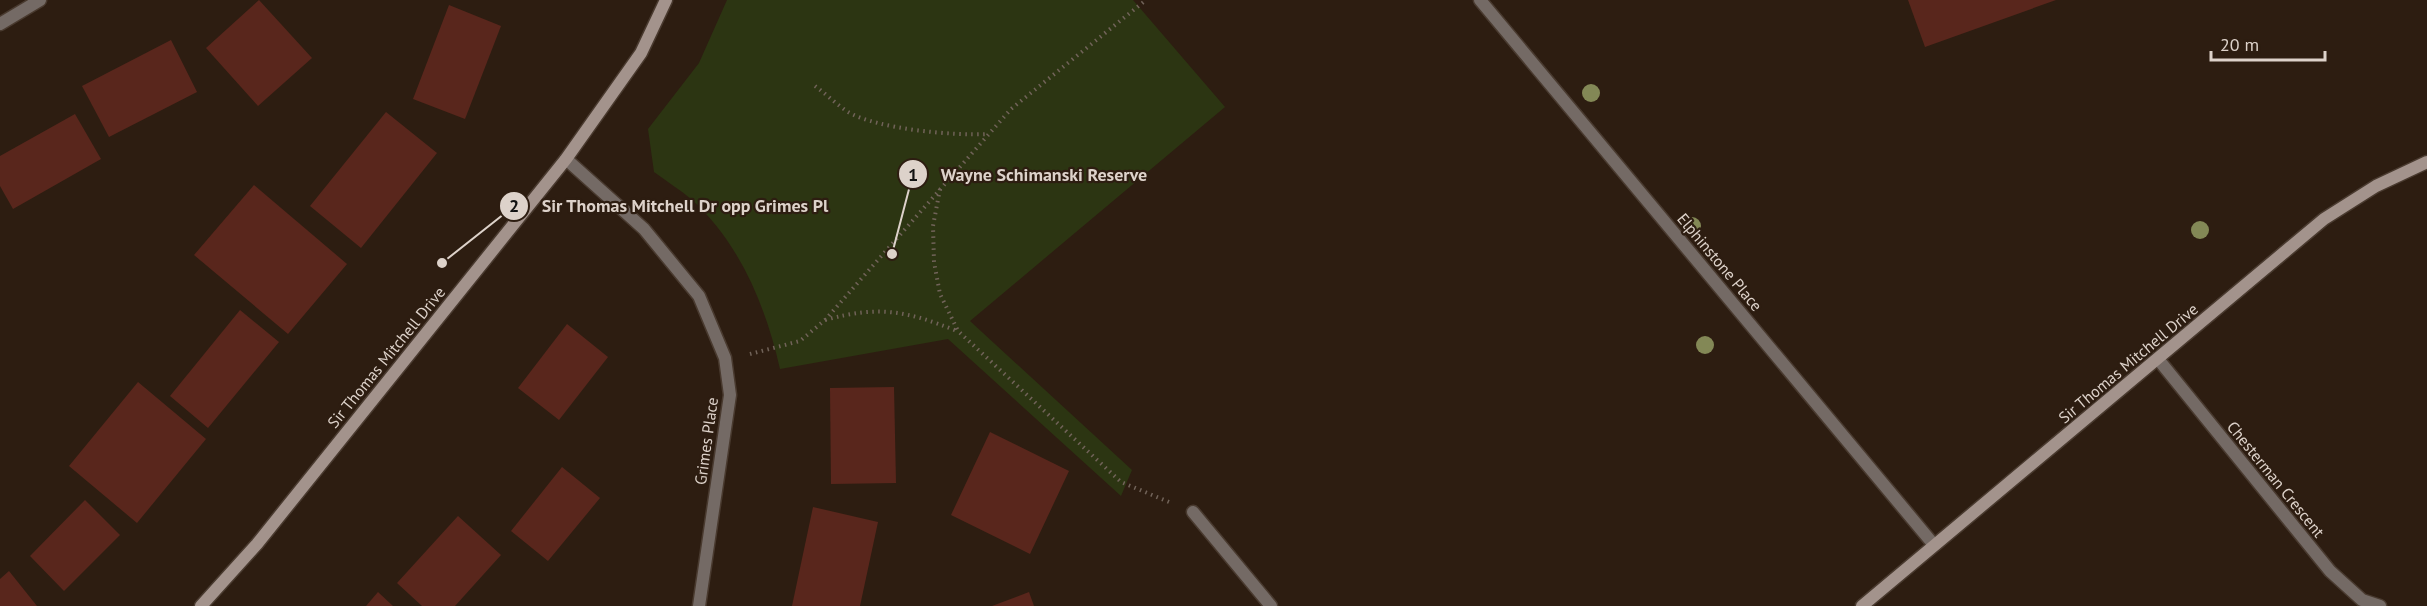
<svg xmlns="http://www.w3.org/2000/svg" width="2427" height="606" viewBox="0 0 2427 606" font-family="'PT Sans',sans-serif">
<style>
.green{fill:#2c3512}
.building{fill:#59261c}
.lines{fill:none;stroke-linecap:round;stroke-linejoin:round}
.street-casing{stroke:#493a2f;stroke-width:15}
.secondary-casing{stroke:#493a2f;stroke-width:15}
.path{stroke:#716359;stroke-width:4;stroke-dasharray:1.5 4.5;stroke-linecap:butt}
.street{stroke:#746a65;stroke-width:12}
.secondary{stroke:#a3938c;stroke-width:12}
.tree{fill:#838856}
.labels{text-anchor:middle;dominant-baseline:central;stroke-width:4.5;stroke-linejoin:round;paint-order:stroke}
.street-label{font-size:16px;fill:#ddd2ca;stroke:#2d1d11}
.leader{fill:none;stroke:#ddd2ca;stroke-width:2}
.callout-dot{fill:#ddd2ca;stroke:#2d1d11;stroke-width:2}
.mark-label{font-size:18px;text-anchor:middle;font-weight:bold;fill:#111}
.callout-label{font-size:18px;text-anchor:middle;font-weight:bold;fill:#ddd2ca;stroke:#2d1d11;stroke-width:4.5;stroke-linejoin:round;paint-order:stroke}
</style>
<rect width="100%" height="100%" fill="#2d1d11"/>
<path class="green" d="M727 0H1133L1225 107 970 321 1132 470 1121 496 948 339 780 369C766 307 740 243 691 199 679 189 666 181 654 172L648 129 699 63Z"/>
<g class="building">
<path d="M259 0 312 58 258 106 206 48Z"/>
<path d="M1908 0H2056L1925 47Z"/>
<path d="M449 5 501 26 465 119 413 99Z"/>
<path d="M171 40 197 92 109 137 82 86Z"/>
<path d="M386 112 437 153 361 248 310 206Z"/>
<path d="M75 114 101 159 13 209 0 186V156Z"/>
<path d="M254 185 347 264 288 334 194 255Z"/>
<path d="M240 310 279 342 208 428 170 396Z"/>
<path d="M567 324 608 357 559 420 518 388Z"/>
<path d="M138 382 206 439 137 523 69 466Z"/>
<path d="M894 387 896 483 831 484 830 388Z"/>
<path d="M990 432 1069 471 1030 554 951 515Z"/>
<path d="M562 467 600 498 548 561 511 531Z"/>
<path d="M85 500 120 535 64 591 30 556Z"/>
<path d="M813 507 878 522 860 606H792Z"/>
<path d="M458 516 501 555 455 606H422L397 583Z"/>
<path d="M9 571 37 606H0V579Z"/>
<path d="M378 592 393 606H366Z"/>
<path d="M1029 592 1034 606H992Z"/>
</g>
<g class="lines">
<defs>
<g id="street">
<path d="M1480 0 1934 545"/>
<path d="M0 24 40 0"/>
<path d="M566 159 644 229 699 296 725 358 730 395 699 606"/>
<path d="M2158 359 2330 571 2362 600 2380 606"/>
<path d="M1193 512 1271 606"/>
</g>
<g id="secondary">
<path d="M201 606 257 544 566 159 641 53 666 0"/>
<path d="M1862 606 2324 219 2376 186 2427 162"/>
</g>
</defs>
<use href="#street" class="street-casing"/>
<use href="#secondary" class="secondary-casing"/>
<g class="path">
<path d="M815 86C826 94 836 104 848 112 877 129 954 136 988 134"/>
<path d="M940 189 933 226 934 262 940 294 958 331 1121 482 1169 502"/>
<path d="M825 320C879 305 907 311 957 331"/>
<path d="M750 354 800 341 825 320 1011 109 1146 0"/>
</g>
<use href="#street" class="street"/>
<use href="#secondary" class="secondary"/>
</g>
<g class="tree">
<circle cx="1591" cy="93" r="9"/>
<circle cx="1692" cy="226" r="9"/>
<circle cx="2200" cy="230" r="9"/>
<circle cx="1705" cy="345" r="9"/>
</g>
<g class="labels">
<g class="street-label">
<text transform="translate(1720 262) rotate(50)">Elphinstone Place</text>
<text transform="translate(386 357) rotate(-51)">Sir Thomas Mitchell Drive</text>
<text transform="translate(2128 363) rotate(-40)">Sir Thomas Mitchell Drive</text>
<text transform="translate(706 441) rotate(-82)">Grimes Place</text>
<text transform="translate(2276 479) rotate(51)">Chesterman Crescent</text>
</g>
</g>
<path class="leader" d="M892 254L913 174M442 263L514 206"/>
<g class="callout-dot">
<circle cx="892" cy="254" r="6"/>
<circle cx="442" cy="263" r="6"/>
<circle cx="913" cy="174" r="15"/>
<circle cx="514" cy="206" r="15"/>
</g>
<g class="mark-label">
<text x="913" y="181">1</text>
<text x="514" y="212">2</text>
</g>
<g class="callout-label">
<text x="1044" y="181">Wayne Schimanski Reserve</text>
<text x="685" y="212">Sir Thomas Mitchell Dr opp Grimes Pl</text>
</g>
<path d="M2211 51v9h114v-9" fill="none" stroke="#ddd2ca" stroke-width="3"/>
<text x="2220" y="51" font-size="18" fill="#ddd2ca" stroke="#2d1d11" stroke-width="4.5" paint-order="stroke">20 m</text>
</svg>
